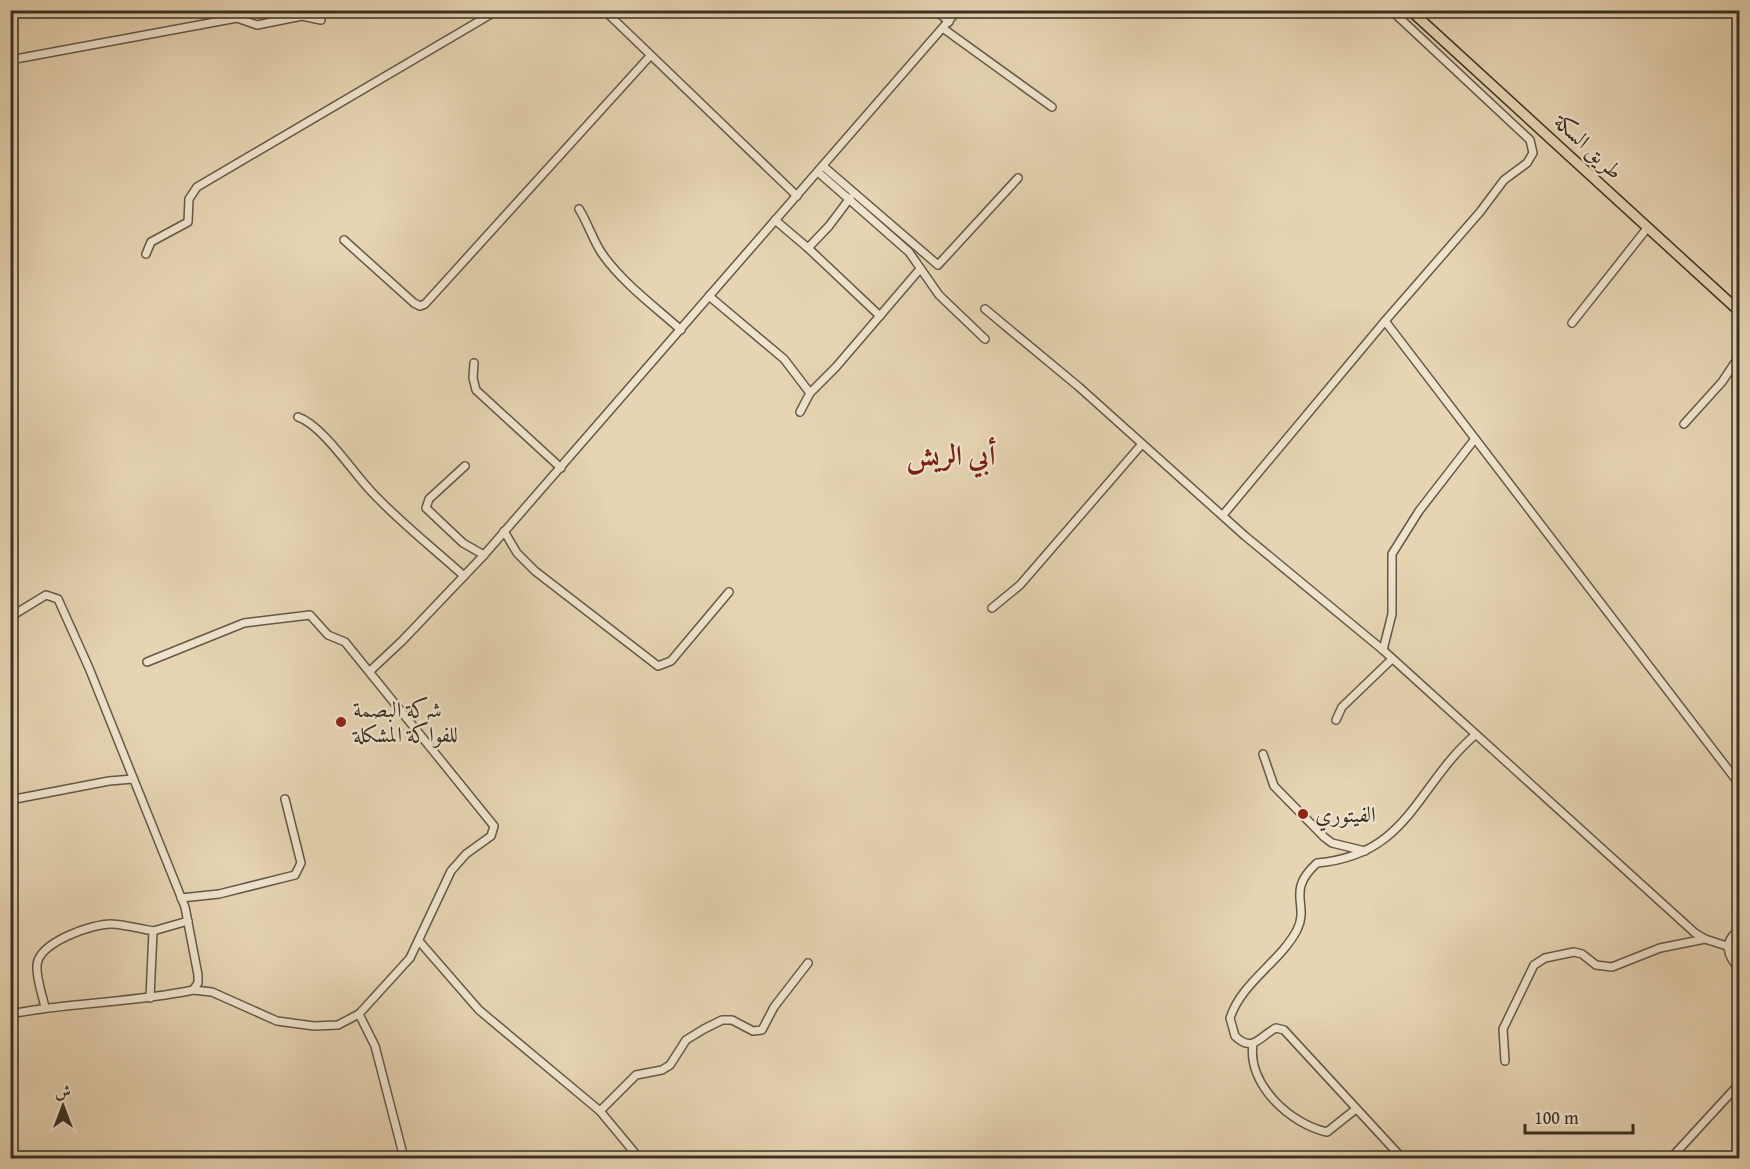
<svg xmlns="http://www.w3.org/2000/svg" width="1750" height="1169" viewBox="0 0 1750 1169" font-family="'Gentium Book Plus',Amiri,serif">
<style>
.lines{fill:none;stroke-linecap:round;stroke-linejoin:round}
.minor-casing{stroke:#645948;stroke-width:10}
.major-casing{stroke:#393024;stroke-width:12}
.minor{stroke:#efe3cd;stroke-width:7}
.major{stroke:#e6d4b2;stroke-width:9}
.poi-dot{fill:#8f2418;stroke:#efe3cd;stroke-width:2}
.labels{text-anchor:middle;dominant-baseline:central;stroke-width:4.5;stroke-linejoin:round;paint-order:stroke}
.street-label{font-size:22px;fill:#393024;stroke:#efe3cd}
.poi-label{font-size:22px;fill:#393024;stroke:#efe3cd;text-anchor:start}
.district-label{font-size:28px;font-weight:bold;fill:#7a1f14;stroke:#efe3cd}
</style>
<rect width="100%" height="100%" fill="#e6d4b2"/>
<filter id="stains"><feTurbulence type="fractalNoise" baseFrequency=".00333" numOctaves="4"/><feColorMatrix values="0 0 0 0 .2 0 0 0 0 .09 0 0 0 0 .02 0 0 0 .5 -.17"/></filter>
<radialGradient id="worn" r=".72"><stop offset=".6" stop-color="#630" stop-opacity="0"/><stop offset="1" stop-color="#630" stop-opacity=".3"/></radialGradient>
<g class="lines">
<defs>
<g id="minor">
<path d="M604 10 797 196"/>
<path d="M936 10 949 22"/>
<path d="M944 29 1052 107"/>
<path d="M10 60 237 18 257 25 302 16 321 20"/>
<path d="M823 166 938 265 1018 178"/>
<path d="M818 172 909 252 939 295 985 339"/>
<path d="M579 209C588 223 593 241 603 255 624 284 654 306 681 330"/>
<path d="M775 220 808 248 829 226 850 198"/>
<path d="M344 240 414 303 420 306 425 304 650 56"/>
<path d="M808 248 880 316"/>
<path d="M146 254 151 242 188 222 189 199 197 187 498 10"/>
<path d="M709 296 784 359 810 393 800 412"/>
<path d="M985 309 1079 387 1245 536 1383 650 1695 933 1705 939 1727 946"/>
<path d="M1385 321 1480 212 1504 180 1527 163 1533 153 1530 140 1391 10"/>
<path d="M1572 323 1648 227"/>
<path d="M474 363 473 378 476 390 561 468"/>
<path d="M810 393 836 367 920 269"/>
<path d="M298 417C322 425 352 471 369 489 397 520 432 547 464 576"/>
<path d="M1684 424 1722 382 1740 355"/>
<path d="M465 466 429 499 426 508 463 543 484 555"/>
<path d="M1223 515 1385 321 1740 785"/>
<path d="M504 531 517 553 535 571 658 666 671 661 729 592"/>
<path d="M992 608 1020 585 1142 444"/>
<path d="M10 617 46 595 58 599 89 668 185 907 198 975V983L193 990C133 1003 71 1002 10 1014"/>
<path d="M1383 650 1392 614V554L1419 511 1474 440"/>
<path d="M147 662 244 623 310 615 328 635 345 642 494 826 491 836 466 854 451 871 410 958 359 1014 338 1025 314 1026 277 1021 212 992 193 990"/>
<path d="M370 671 402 641 484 555 958 10"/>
<path d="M1336 720 1342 707 1392 659"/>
<path d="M1263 754 1274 786 1324 837 1332 843 1365 851"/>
<path d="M10 800 109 781 133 779"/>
<path d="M181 898 219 894 295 875 301 863 285 799"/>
<path d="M1740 929C1722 942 1727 956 1740 970"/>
<path d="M153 931 188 921"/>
<path d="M419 941 479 1010 600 1111 639 1158"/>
<path d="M45 1007C42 994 36 978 37 965 39 942 92 924 111 924 120 924 143 929 153 931L150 998"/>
<path d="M359 1014 375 1046 404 1158"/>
<path d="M1253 1044C1247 1084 1290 1124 1327 1132L1356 1109"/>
<path d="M1505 1061 1503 1029 1534 965 1545 958 1574 952 1582 954 1596 965 1612 967 1660 948 1705 939"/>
<path d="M600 1111 636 1075 662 1070 670 1065 686 1040 704 1029 722 1020H732L753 1031 762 1030 774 1007 808 963"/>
<path d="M10 1158 44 1157"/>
<path d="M1402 1158 1284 1030 1276 1028C1261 1035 1253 1054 1235 1036L1230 1018C1242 982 1280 962 1297 930 1310 904 1285 892 1317 863 1409 855 1416 786 1475 735"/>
<path d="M1671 1158 1740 1083"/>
</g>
<path id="major" d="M1410 10 1740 312"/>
</defs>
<use href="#minor" class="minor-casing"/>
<use href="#major" class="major-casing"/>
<use href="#minor" class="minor"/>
<use href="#major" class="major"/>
</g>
<g class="poi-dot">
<circle cx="341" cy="722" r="6"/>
<circle cx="1303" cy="814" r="6"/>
</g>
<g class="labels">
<g class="street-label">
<text transform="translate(1589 146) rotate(43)">طريق السكة</text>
</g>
<g class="poi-label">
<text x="353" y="709">شركة البصمة<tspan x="353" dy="25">للفواكة المشكلة</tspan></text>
<text x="1315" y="814">الفيتوري</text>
</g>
<g class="district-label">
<text x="951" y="454">أبي الريش</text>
</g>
</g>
<rect width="1750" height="1169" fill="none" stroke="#e6d4b2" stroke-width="36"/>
<rect x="12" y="12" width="1726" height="1145" fill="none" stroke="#393024" stroke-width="3"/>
<rect x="18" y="18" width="1714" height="1133" fill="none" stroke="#393024" stroke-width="1.5"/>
<g transform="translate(63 1106)" stroke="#efe3cd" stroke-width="4.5" paint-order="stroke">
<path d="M0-4.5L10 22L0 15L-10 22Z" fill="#393024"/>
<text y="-9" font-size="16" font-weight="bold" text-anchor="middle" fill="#393024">ش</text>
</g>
<path d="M1525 1124v9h108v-9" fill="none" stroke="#393024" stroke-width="3"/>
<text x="1534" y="1124" font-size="18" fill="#393024" stroke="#efe3cd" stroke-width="4.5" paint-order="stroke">100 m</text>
<rect width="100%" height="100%" filter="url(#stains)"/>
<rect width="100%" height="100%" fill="url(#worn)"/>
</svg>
